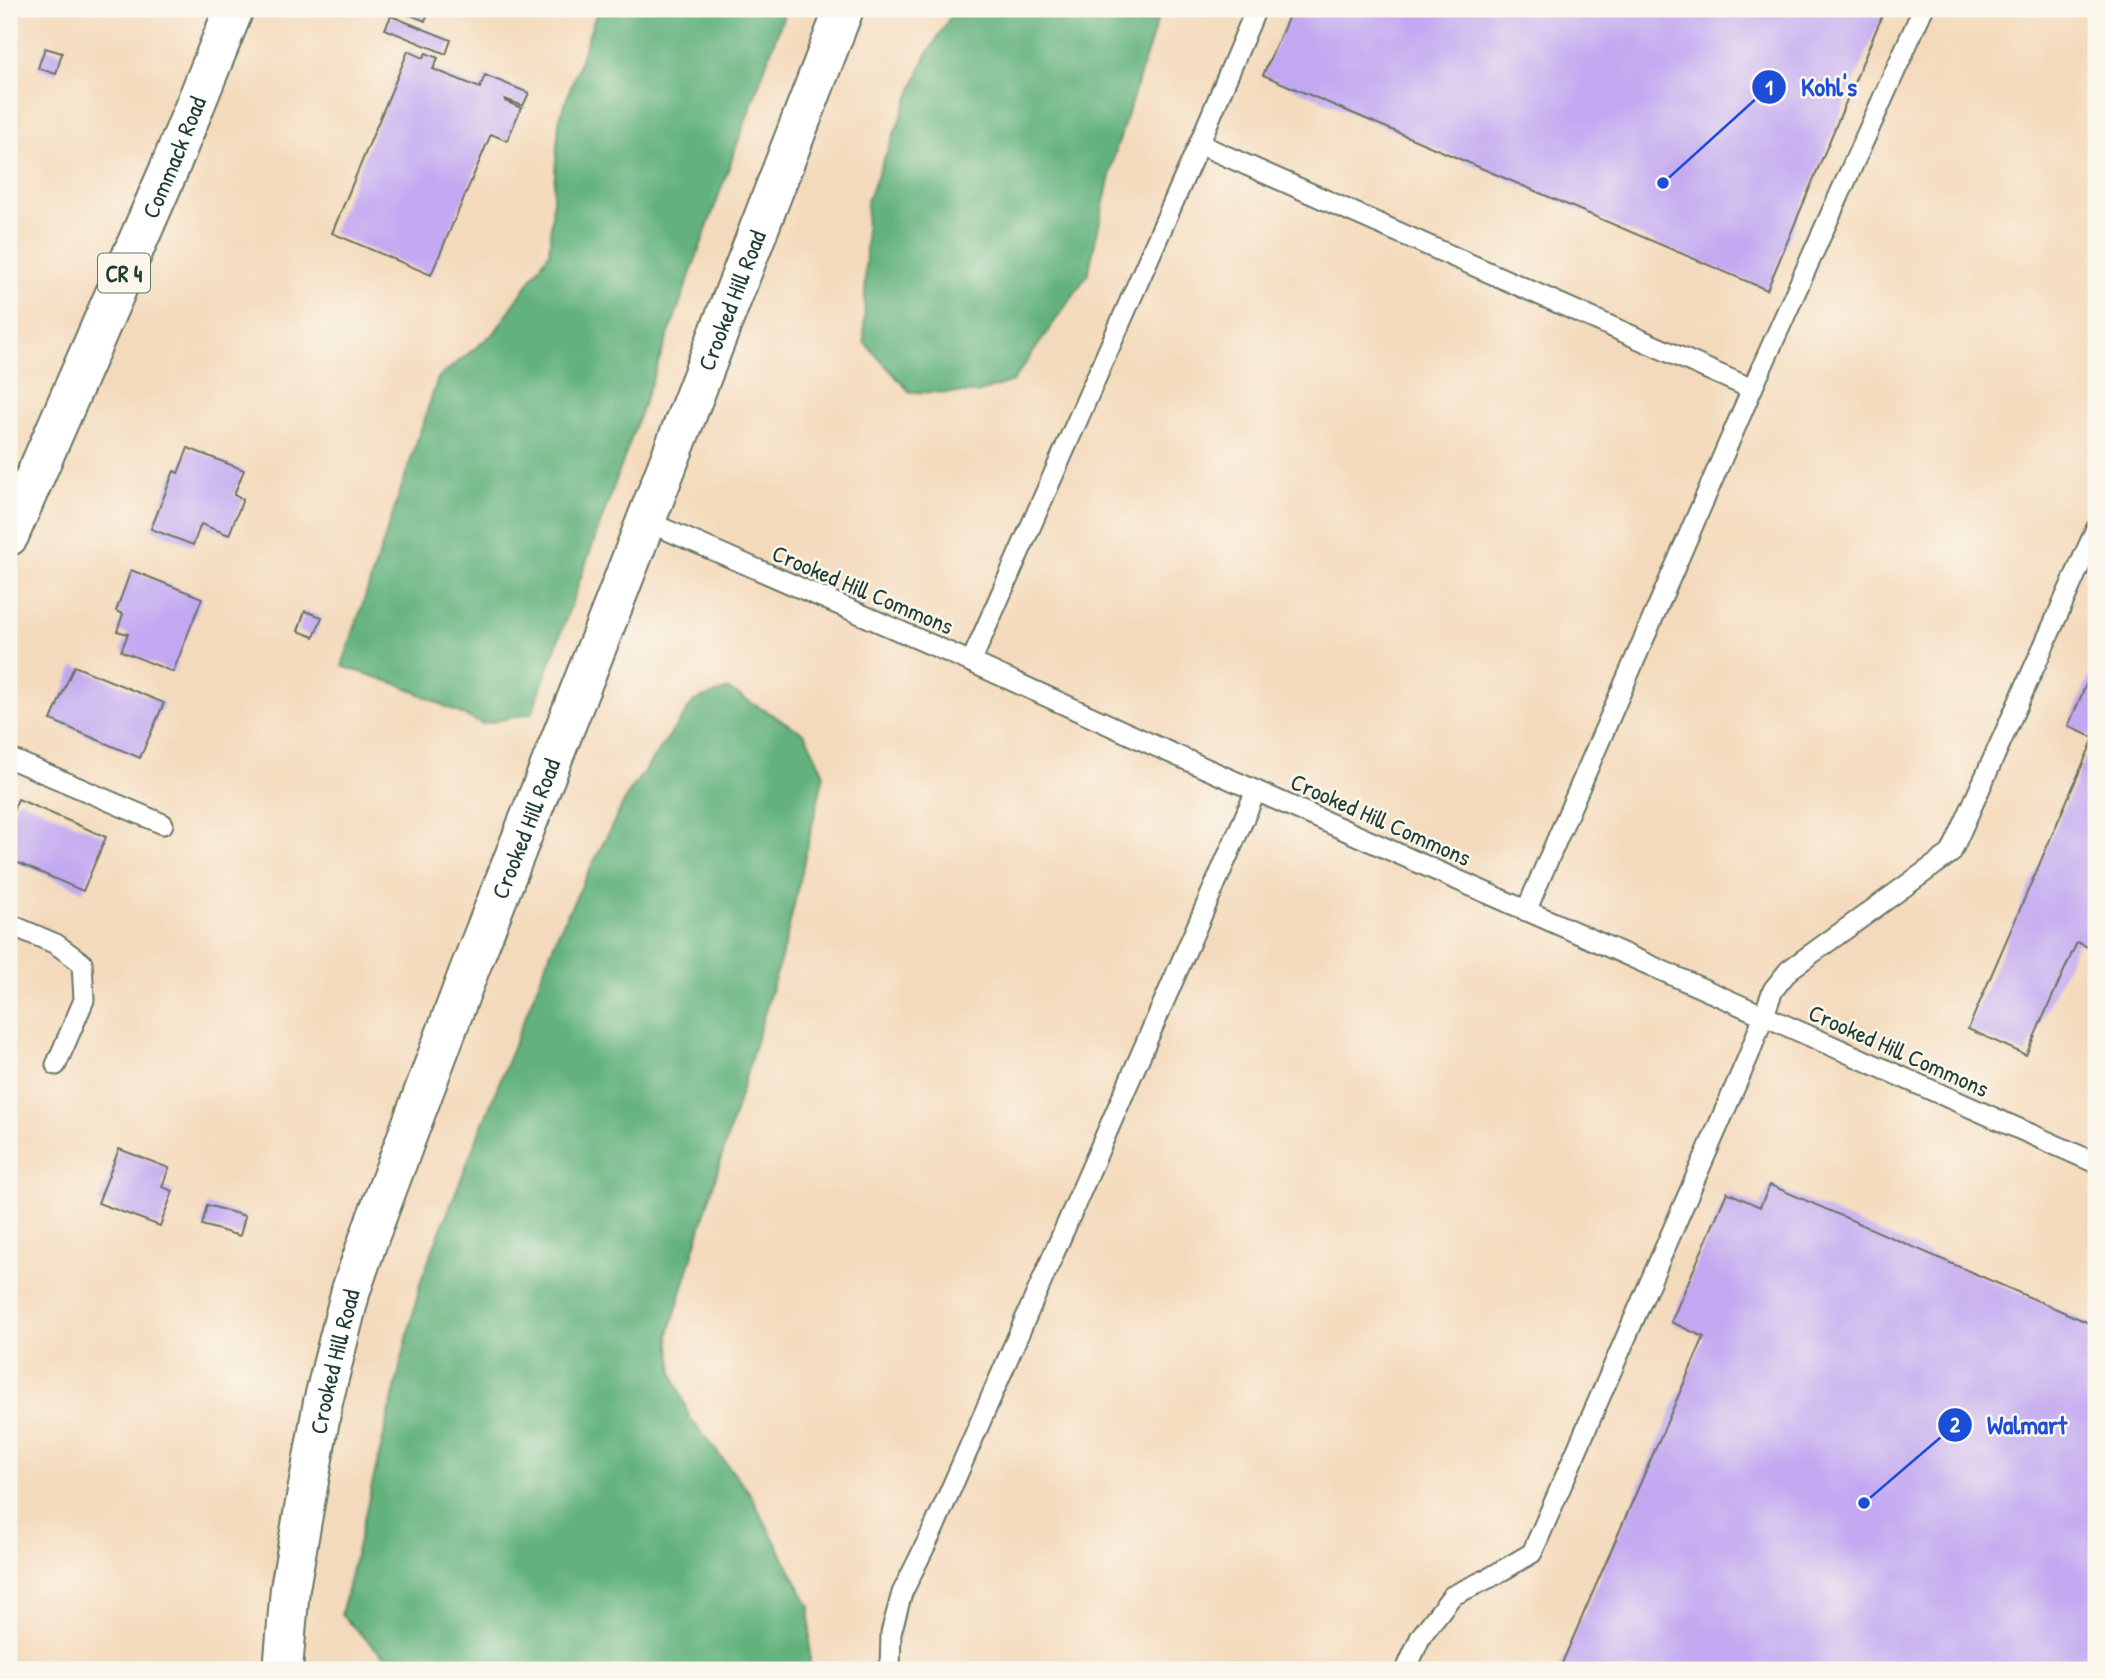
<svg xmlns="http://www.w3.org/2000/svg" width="2105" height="1679" viewBox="0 0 2105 1679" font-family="'Patrick Hand',sans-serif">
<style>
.forest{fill:#63b27e;stroke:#417859;stroke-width:2}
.building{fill:#c2a8f1}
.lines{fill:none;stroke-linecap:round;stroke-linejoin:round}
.service-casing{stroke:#6a7464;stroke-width:23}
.secondary-casing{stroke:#6a7464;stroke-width:42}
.primary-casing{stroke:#6a7464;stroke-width:42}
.service{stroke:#fff;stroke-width:19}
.secondary{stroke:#fff;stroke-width:38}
.primary{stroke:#fff;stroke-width:38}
.labels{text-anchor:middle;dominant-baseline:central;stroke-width:5;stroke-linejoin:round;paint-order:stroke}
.shield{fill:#fbf7ec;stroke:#61756b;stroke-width:2}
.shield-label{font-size:23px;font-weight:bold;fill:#1f3d34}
.street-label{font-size:24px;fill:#1f3d34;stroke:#fbf7ec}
.leader{fill:none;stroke:#1d4ed8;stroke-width:2.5}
.callout-dot{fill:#1d4ed8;stroke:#fbf7ec;stroke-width:2.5}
.mark-label{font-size:21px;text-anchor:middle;font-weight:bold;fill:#fff}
.callout-label{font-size:26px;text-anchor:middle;font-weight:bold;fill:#1d4ed8;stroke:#fbf7ec;stroke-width:5;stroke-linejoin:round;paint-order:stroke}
</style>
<rect width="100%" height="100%" fill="#fbf7ec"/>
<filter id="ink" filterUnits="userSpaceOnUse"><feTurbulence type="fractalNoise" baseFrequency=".0143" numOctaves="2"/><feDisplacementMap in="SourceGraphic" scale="14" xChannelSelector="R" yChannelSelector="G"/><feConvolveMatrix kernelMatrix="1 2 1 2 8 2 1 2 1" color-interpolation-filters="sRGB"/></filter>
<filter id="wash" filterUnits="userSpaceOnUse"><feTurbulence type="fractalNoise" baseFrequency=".00686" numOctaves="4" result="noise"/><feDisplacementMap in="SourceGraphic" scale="28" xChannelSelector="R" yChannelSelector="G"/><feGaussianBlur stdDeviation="1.57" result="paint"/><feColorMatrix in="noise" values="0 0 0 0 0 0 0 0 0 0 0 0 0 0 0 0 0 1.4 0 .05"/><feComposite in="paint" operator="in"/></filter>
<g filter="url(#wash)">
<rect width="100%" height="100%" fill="#f4dabc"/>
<g class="forest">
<path d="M598 9H786L532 713 482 724 403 686 342 666 438 378 495 332 549 253 559 121Z"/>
<path d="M955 9H1161L1115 153 1088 274 1013 381 977 393 910 392 864 342 867 201 925 58Z"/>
<path d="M728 689 805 734 824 774 785 944 669 1334 673 1373 689 1417 749 1492 810 1607V1670H398L341 1615 421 1280 559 931 628 794 694 701Z"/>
</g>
<g id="blocks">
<g class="building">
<path d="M396 9H430L425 21Z"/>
<path d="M1292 9H1885L1767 290 1263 75Z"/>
<path d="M391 16 451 40 446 54 385 29Z"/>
<path d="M45 48 62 53 56 74 38 68Z"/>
<path d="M408 51 423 58 426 53 438 58 433 69 480 88 485 75 529 93 523 106 505 99V101L521 108 507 141 491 134 431 275 332 233Z"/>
<path d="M188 448 244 470 234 495 243 499 229 535 201 524 193 545 151 529 174 471 178 473Z"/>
<path d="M131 570 202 598 173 672 121 651 128 634 117 631 123 614 116 611Z"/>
<path d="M305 611 322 617 314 637 298 631Z"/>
<path d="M2096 662V951L2077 942 2026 1055 1968 1029 2094 738 2068 726Z"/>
<path d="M74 666 164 703 140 758 51 720Z"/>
<path d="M18 799 106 837 83 891 9 859V820Z"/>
<path d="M119 1149 169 1168 162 1187 173 1191 160 1226 98 1203Z"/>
<path d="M1770 1185 2096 1326V1670H1559L1704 1337 1671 1322 1727 1192 1760 1207Z"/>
<path d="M207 1205 245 1216 240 1236 202 1225Z"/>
</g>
</g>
</g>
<g filter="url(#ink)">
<use href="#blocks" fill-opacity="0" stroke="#6a7464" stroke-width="2"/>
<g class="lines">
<defs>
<g id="service">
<path d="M1199 144 1752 389"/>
<path d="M646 521 971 662 1162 749 2096 1163"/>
<path d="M971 662 1199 144 1256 9"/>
<path d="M9 758 163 824"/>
<path d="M1526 911 1752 389 1923 9"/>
<path d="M9 924 56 944 82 963 84 1000 56 1065"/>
<path d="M890 1670 891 1633 902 1593 933 1530 1256 791"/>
<path d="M1406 1670 1421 1636 1452 1596 1491 1577 1532 1553 1749 1055 1773 990 1789 970 1951 853 2096 529"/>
</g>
<g id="secondary">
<path id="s1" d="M283 1670 290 1588 323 1402 351 1290 370 1235 469 971 613 606 844 9"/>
</g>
<g id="primary">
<path id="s2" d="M9 536 168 172 234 9"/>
</g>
</defs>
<use href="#service" class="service-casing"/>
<use href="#secondary" class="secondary-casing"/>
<use href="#primary" class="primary-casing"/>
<use href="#service" class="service"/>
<use href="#secondary" class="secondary"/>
<use href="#primary" class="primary"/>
</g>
</g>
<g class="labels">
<rect class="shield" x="98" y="253.5" width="52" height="39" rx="5"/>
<g class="shield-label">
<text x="124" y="273">CR 4</text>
</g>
<g class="street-label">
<text stroke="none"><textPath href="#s2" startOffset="413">Commack Road</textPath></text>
<text stroke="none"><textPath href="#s1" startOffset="1447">Crooked Hill Road</textPath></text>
<text transform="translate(863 589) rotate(23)">Crooked Hill Commons</text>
<text transform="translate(1381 819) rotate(24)">Crooked Hill Commons</text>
<text stroke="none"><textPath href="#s1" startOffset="880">Crooked Hill Road</textPath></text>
<text transform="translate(1899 1050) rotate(24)">Crooked Hill Commons</text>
<text stroke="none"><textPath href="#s1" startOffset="313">Crooked Hill Road</textPath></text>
</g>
</g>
<path class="leader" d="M1663 183L1769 87M1864 1503L1955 1425"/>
<g class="callout-dot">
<circle cx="1663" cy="183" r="7"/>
<circle cx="1864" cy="1503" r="7"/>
<circle cx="1769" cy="87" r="18"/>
<circle cx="1955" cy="1425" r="18"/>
</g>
<g class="mark-label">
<text x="1769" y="95">1</text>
<text x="1955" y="1432">2</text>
</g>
<g class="callout-label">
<text x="1829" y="96">Kohl's</text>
<text x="2027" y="1434">Walmart</text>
</g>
<rect width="2105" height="1679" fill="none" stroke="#fbf7ec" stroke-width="35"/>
</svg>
